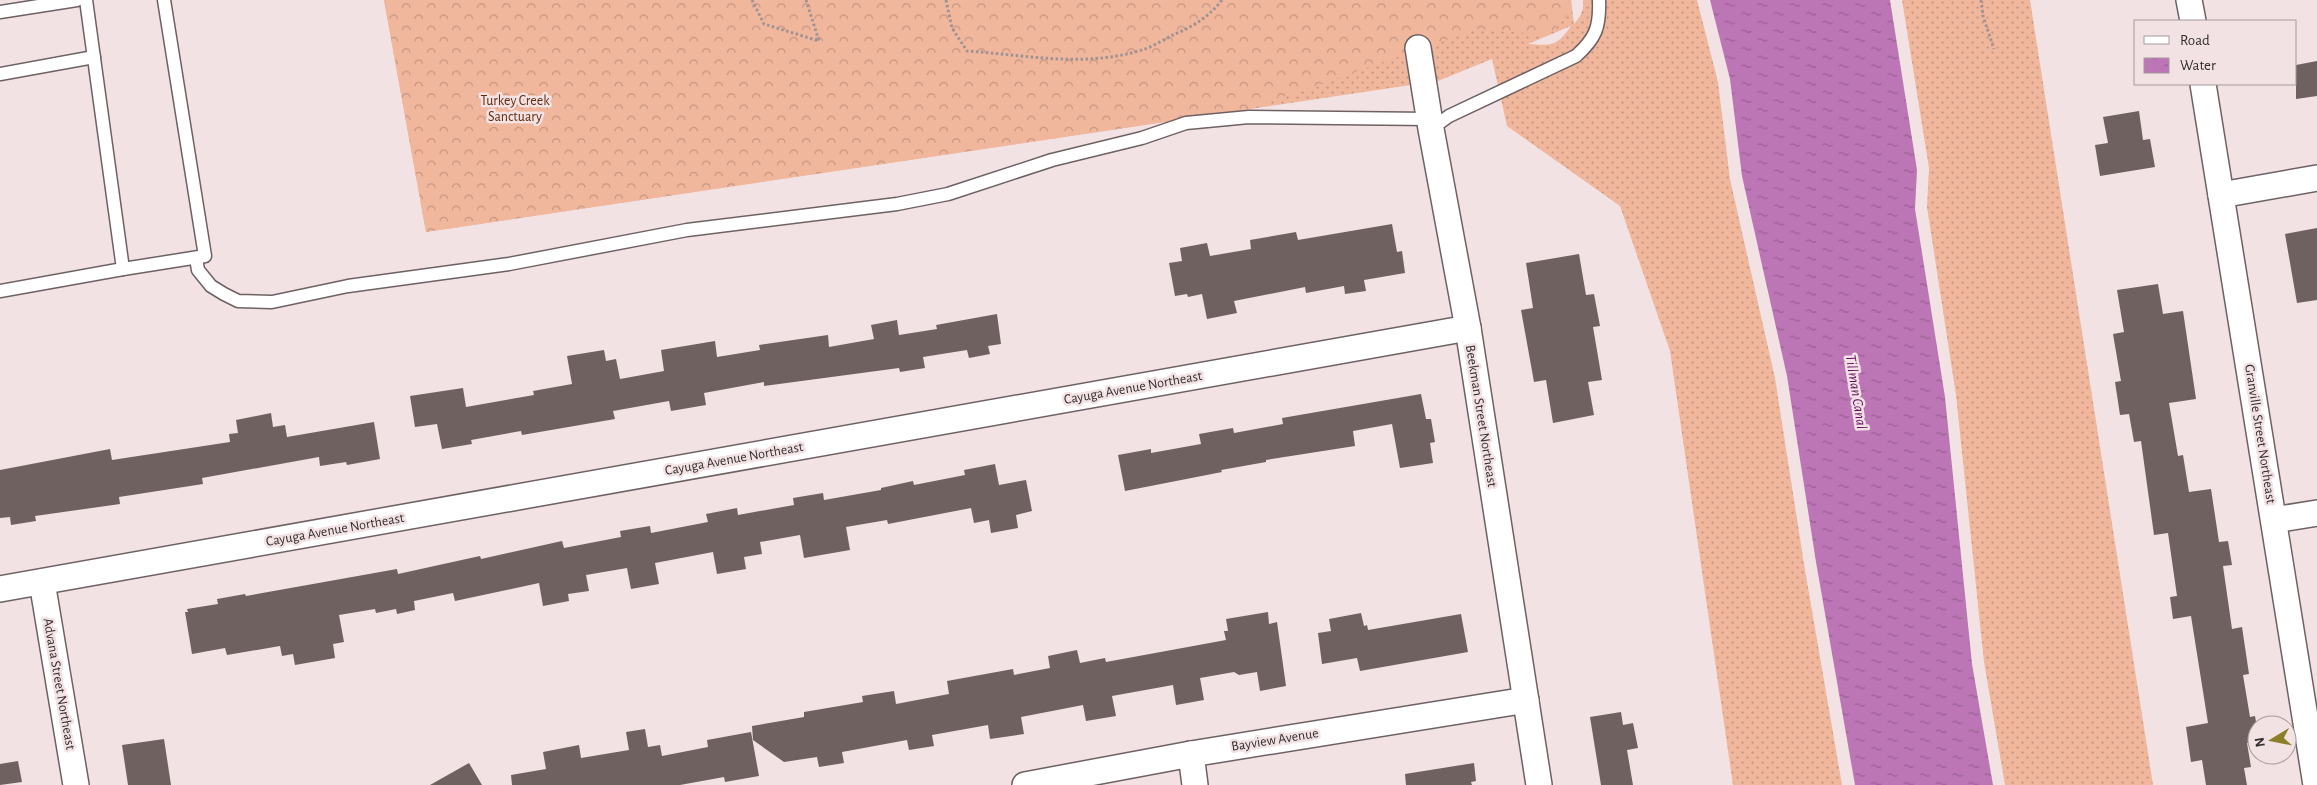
<svg xmlns="http://www.w3.org/2000/svg" width="2317" height="785" viewBox="0 0 2317 785" font-family="'Alegreya Sans',sans-serif">
<style>
.grass{fill:url(#grass-dots);fill-rule:evenodd}
.forest{fill:url(#forest-crowns)}
.water{fill:url(#water-ripples)}
.building{fill:#6f615f}
.lines{fill:none;stroke-linecap:round;stroke-linejoin:round}
.lane-casing{stroke:#6e6163;stroke-width:15}
.street-casing{stroke:#6e6163;stroke-width:28}
.path{stroke:#9e9294;stroke-width:3;stroke-dasharray:2.5 2.5;stroke-linecap:butt}
.lane{stroke:#fff;stroke-width:12}
.street{stroke:#fff;stroke-width:25}
.labels{text-anchor:middle;dominant-baseline:central;stroke-width:5;stroke-linejoin:round;paint-order:stroke}
.park-label{font-size:14px;fill:#642b0c;stroke:#f2e2e4}
.street-label{font-size:14px;fill:#332d2e;stroke:#f2e2e4}
.water-label{font-size:15px;font-style:italic;fill:#650c61;stroke:#f2e2e4}
</style>
<defs>
<pattern id="grass-dots" width="8" height="8" patternUnits="userSpaceOnUse" patternTransform="scale(1.25)"><rect width="8" height="8" fill="#f1b79d"/><path d="M2 2h.1M6 6h.1" fill="none" stroke="#c49580" stroke-width="1.8" stroke-linecap="round"/></pattern>
<pattern id="forest-crowns" width="20" height="18" patternUnits="userSpaceOnUse" patternTransform="scale(1.25)"><rect width="20" height="18" fill="#f1b79d"/><path d="M2 6a3 3 0 1 1 6 0M12 15a3 3 0 1 1 6 0" fill="none" stroke="#c49580"/></pattern>
<pattern id="water-ripples" width="26" height="14" patternUnits="userSpaceOnUse" patternTransform="scale(1.25)"><rect width="26" height="14" fill="#bc75b5"/><path d="M2 4q2-2 4 0t4 0M15 11q2-2 4 0t4 0" fill="none" stroke="#996094"/></pattern>
</defs>
<rect width="100%" height="100%" fill="#f2e2e4"/>
<g class="grass">
<path d="M384 0H1571L1574 24C1581 16 1584 11 1583 0H1697L1718 82 1730 179 1775 378 1804 564 1842 785H1733L1670 351 1620 206 1507 126 1492 59 1438 81 426 232ZM1571 26C1557 46 1553 46 1528 44Z"/>
<path d="M1902 0H2030L2153 785H2005L1984 662 1956 395 1927 207 1929 168Z"/>
</g>
<path class="forest" d="M384 0H1571L1572 10 1548 35 1478 29 1246 110 426 232Z"/>
<path class="water" d="M1710 0H1890L1917 170 1915 209 1945 397 1972 664 1993 785H1855L1816 562 1787 376 1742 176 1730 79Z"/>
<g class="building">
<path d="M2317 61V96L2296 99V65Z"/>
<path d="M2139 111 2143 140 2150 139 2155 167 2100 176 2095 145 2108 143 2103 117Z"/>
<path d="M1392 224 1397 252 1402 251 1405 273 1364 280 1366 291 1345 294 1344 286 1306 293 1305 287 1234 301 1237 313 1207 319 1202 294 1188 297 1187 294 1175 296 1169 263 1182 261 1180 248 1207 243 1210 256 1251 249 1250 240 1296 232 1298 240Z"/>
<path d="M2317 228V300L2297 303 2285 234Z"/>
<path d="M1579 254 1586 295 1594 294 1600 326 1593 327 1602 380 1588 382 1594 415 1553 423 1546 380 1534 382 1521 310 1533 308 1526 263Z"/>
<path d="M2158 284 2163 314 2183 311 2196 399 2169 403 2178 456 2183 455 2189 492 2211 489 2219 542 2228 541 2232 565 2223 566 2232 629 2242 627 2249 674 2243 675 2250 717 2255 716 2257 728V741L2247 743 2251 767 2244 768 2247 785H2206L2202 760 2191 762 2186 727 2208 723 2191 616 2173 619 2170 597 2177 596 2168 533 2154 535 2141 441 2134 442 2129 414 2120 415 2115 382 2121 381 2113 334 2124 332 2117 290Z"/>
<path d="M997 314 1001 344 988 346 990 354 969 358 967 350 923 357 925 368 900 372 899 368 764 386V382L704 393 706 405 671 411 669 401 613 411 615 419 522 435 521 431 471 440 472 444 442 449 437 424 415 427 410 396 463 388 466 407 534 395 533 391 572 384 567 356 604 350 606 361 616 359 620 379 664 371 661 350 715 341 717 357 760 350 759 345 828 335 829 347 874 339 871 325 897 320 899 335 937 329 936 325Z"/>
<path d="M1421 394 1426 419H1431L1435 442 1430 443 1433 463 1400 468 1392 424 1353 431 1355 446 1266 460V462L1221 470 1222 472 1125 491 1118 455 1151 449V453L1201 444 1199 434 1233 428 1234 433 1283 424 1282 418Z"/>
<path d="M271 413 273 427 285 425 287 437 374 422 380 459 347 465 346 462 320 466 319 457 202 478 203 484 119 497 120 504 35 516 36 521 11 525 10 517 0 518V470L110 449 112 460 230 442 229 434 238 433 236 420Z"/>
<path d="M995 464 999 485 1026 480 1032 511 1016 515 1018 528 991 533 989 520 974 523 971 508 888 524 887 520 846 527 850 550 804 558 800 535 760 542 762 554 744 557 746 569 717 574 713 552 655 563 659 584 631 589 627 568 586 575 589 591 568 594 569 601 543 606 539 583 455 601 453 593 414 601 415 610 397 614 396 609 376 613 375 609 339 615 344 642 333 644 335 658 295 665 293 654 282 656 280 646 227 655 225 648 192 654 185 612H188L187 609 218 604 217 599 245 594 246 596 397 569 398 574 480 556 481 559 562 541 564 548 621 537 620 531 650 526 651 533 708 522 706 514 737 508 738 515 794 505 793 498 823 493 824 500 881 490V488L913 481 914 485 965 475 964 470Z"/>
<path d="M1268 612 1269 624 1277 622 1286 686 1260 691 1257 672 1239 675 1234 672 1200 678 1204 700 1176 705 1173 685 1112 696 1116 716 1086 721 1083 705 1021 717 1024 734 990 739 988 725 932 735 934 746 909 750 907 740 842 752 844 763 819 767 817 757 784 762 753 740 752 726 804 717V712L863 702 862 696 894 691 896 704 949 694 947 681 1013 669 1014 675 1050 668 1048 656 1077 650 1080 663 1105 658 1106 662 1226 640 1224 631H1228L1226 619Z"/>
<path d="M1361 613 1364 626 1367 625 1368 630 1461 614 1468 652 1360 671 1357 658 1322 664 1318 633 1331 631 1329 619Z"/>
<path d="M1621 712 1623 725 1633 723 1638 748 1627 750 1633 785H1601L1590 717Z"/>
<path d="M645 729 648 747 660 745 662 756 708 747 707 740 751 732 759 776 725 782 724 777 680 785H512L511 775 546 769 543 752 579 745 581 758 629 750 626 732Z"/>
<path d="M164 739 171 785H128L122 745Z"/>
<path d="M18 761 22 782 0 785V764Z"/>
<path d="M469 763 482 785H430Z"/>
<path d="M1474 763 1476 781 1471 782 1472 785H1406L1405 774Z"/>
</g>
<g class="lines">
<defs>
<g id="lane">
<path d="M86 0 123 269 205 256 164 0"/>
<path d="M0 12 77 0"/>
<path d="M0 74 94 57"/>
<path d="M1431 129 1449 116 1576 56C1596 38 1600 27 1599 0"/>
<path d="M196 258 198 270 211 286 224 294 238 301 272 302 348 286 509 264 687 230 897 204 948 194 1052 160 1142 138 1186 123 1249 117 1429 119"/>
<path d="M0 291 123 269"/>
</g>
<g id="street">
<path d="M2189 0 2193 21"/>
<path d="M1418 48 1431 129 1468 328 1539 785"/>
<path d="M2203 84 2316 785"/>
<path d="M2221 195 2317 178"/>
<path d="M2274 520 2317 513"/>
<path d="M42 582 76 785"/>
<path d="M0 589 1468 328"/>
<path d="M1191 754 1195 785"/>
<path d="M1025 785 1191 754 1526 700"/>
</g>
</defs>
<use href="#lane" class="lane-casing"/>
<use href="#street" class="street-casing"/>
<g class="path">
<path d="M752 0 764 24 819 41 806 0"/>
<path d="M946 0 952 28 967 51C1026 55 1084 68 1142 50 1152 47 1163 40 1173 35 1192 27 1209 17 1222 0"/>
<path d="M1981 0 1983 16 1994 49"/>
</g>
<use href="#lane" class="lane"/>
<use href="#street" class="street"/>
</g>
<g class="labels">
<g class="park-label">
<text x="515" y="101">Turkey Creek<tspan x="515" dy="16">Sanctuary</tspan></text>
</g>
<g class="street-label">
<text transform="translate(1133 388) rotate(-10)">Cayuga Avenue Northeast</text>
<text transform="translate(1481 416) rotate(81)">Beekman Street Northeast</text>
<text transform="translate(2260 434) rotate(81)">Granville Street Northeast</text>
<text transform="translate(734 459) rotate(-10)">Cayuga Avenue Northeast</text>
<text transform="translate(335 530) rotate(-10)">Cayuga Avenue Northeast</text>
<text transform="translate(59 684) rotate(80)">Advana Street Northeast</text>
<text transform="translate(1275 740) rotate(-9)">Bayview Avenue</text>
</g>
<g class="water-label">
<text transform="translate(1856 392) rotate(81)">Tillman Canal</text>
</g>
</g>
<rect x="2134" y="20" width="162" height="65" fill="#f2e2e4" stroke="#a69a9b"/>
<rect x="2144" y="36" width="25" height="8" fill="#ffffff" stroke="#a69a9b"/>
<text x="2180" y="45" font-size="15" fill="#332d2e">Road</text>
<rect x="2144" y="58" width="25" height="15" fill="url(#water-ripples)" stroke="#a69a9b"/>
<text x="2180" y="70" font-size="15" fill="#332d2e">Water</text>
<g transform="translate(2272 740) rotate(260)"><circle r="24" fill="#f2e2e4" stroke="#a69a9b"/>
<path d="M0-4L9 19L0 12L-9 19Z" fill="#8b8027"/>
<text y="-8" font-size="14" font-weight="bold" text-anchor="middle" fill="#332d2e">N</text>
</g>
</svg>
